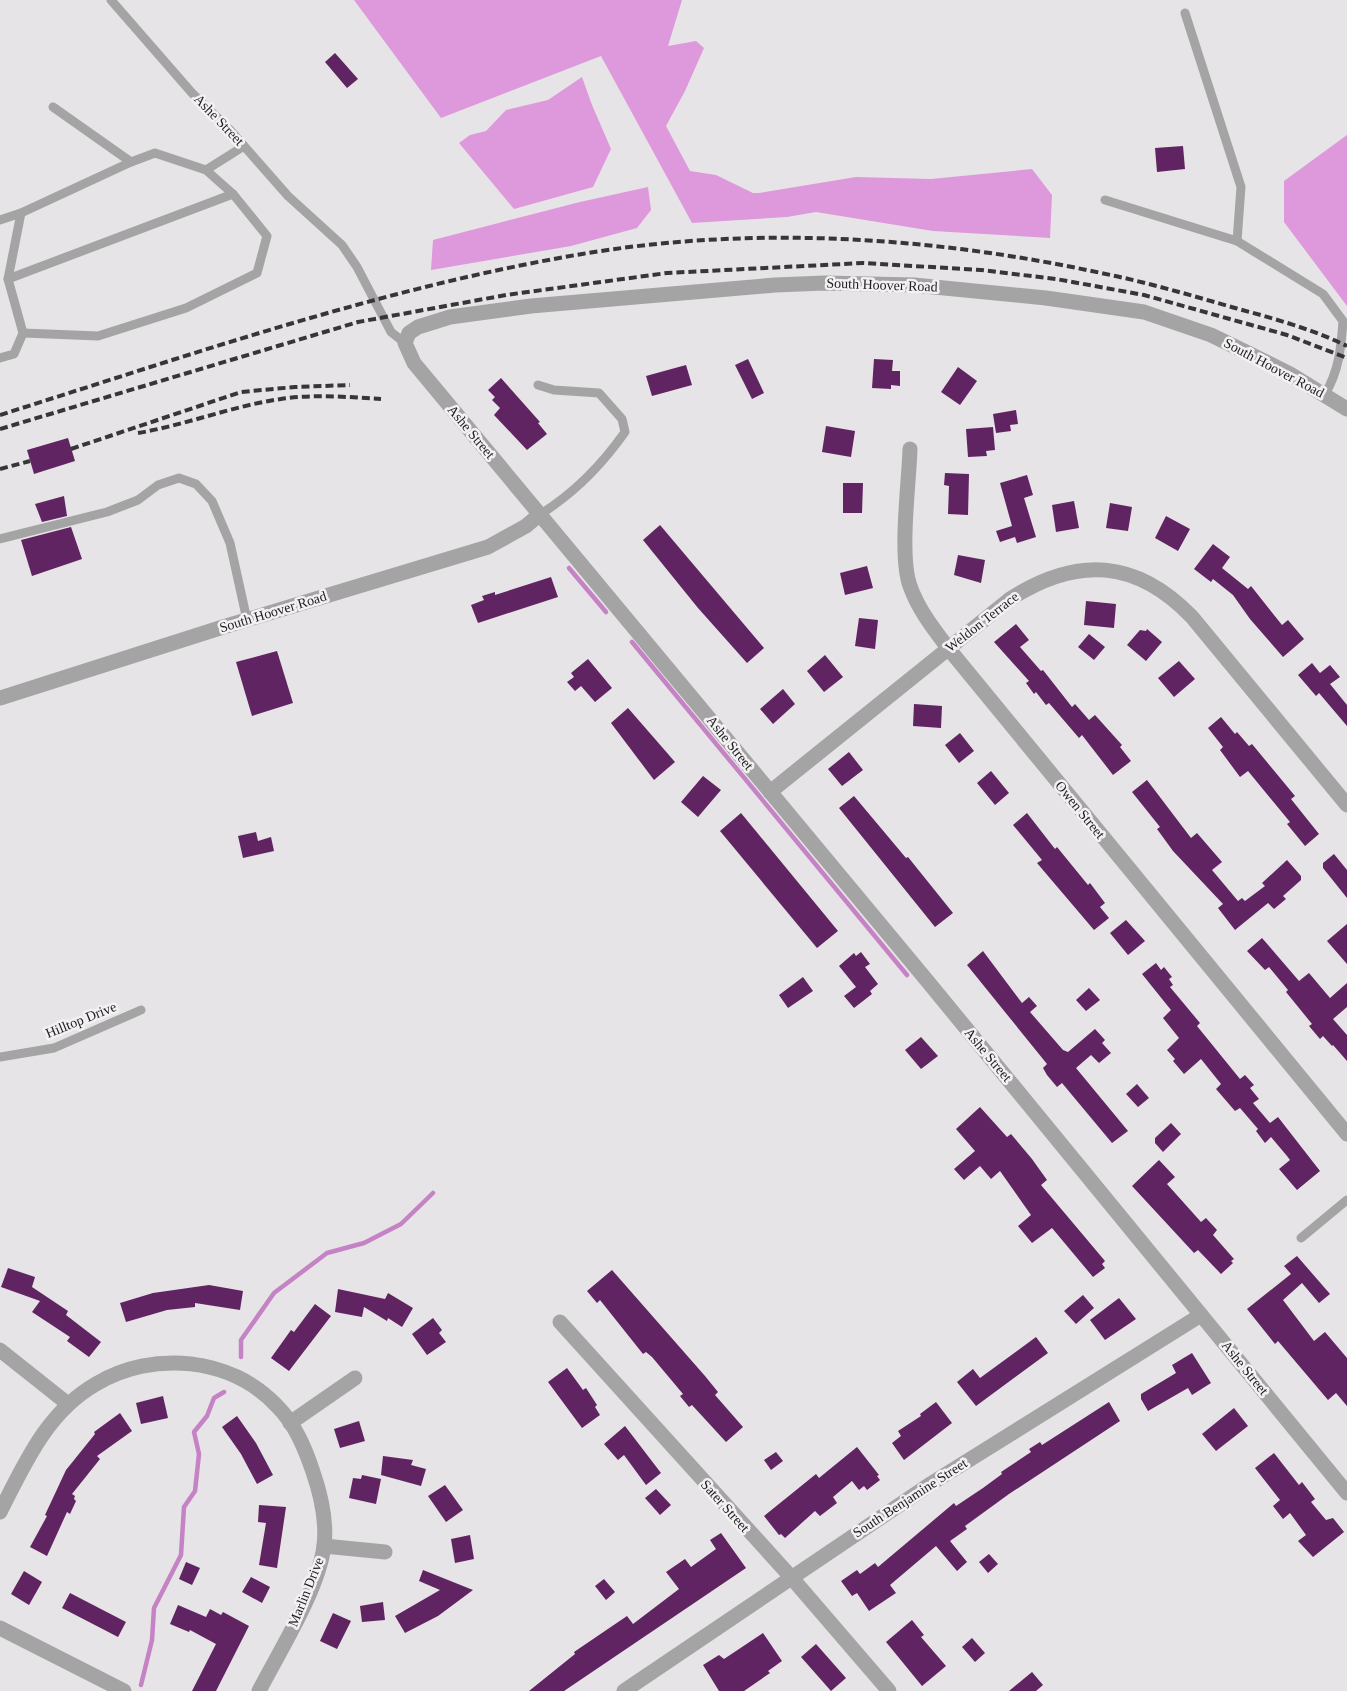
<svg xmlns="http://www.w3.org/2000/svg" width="1347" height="1691" viewBox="0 0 1347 1691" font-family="'Times New Roman',serif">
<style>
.forest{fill:#dd99dc}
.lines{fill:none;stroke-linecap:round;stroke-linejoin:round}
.stream{stroke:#c582c5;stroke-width:4.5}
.building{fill:#612462}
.lane{stroke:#a5a4a5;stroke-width:9}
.street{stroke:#a5a4a5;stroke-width:15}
.rail{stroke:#373537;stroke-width:4;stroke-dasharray:8 4;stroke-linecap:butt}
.labels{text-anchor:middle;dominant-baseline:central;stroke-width:5;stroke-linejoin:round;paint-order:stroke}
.street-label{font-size:14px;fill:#1f1e1f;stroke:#f3f1f3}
</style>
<rect width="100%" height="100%" fill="#e6e4e6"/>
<g class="forest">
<path d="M354 0H682L668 46 696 41 704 48 685 91 666 126 690 171 716 175 753 193H759L856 177 931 179 1032 169 1052 195 1050 238 933 231 816 212 787 217 692 223 601 56 441 118Z"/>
<path d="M582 77 592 105 611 149 593 187 514 209 459 143 470 135 486 131 506 110 548 100Z"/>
<path d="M1347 135V306L1284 222V181Z"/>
<path d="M648 187 651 210 637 228 571 246 431 270 433 240 580 202Z"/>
</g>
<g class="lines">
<g class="stream">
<path d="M569 568 606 612"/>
<path d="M632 642 907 975"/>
<path d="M241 1357V1340L274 1293 327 1253 364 1243 401 1224 433 1193"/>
<path d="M141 1685 152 1640 154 1608 181 1555 184 1507 195 1491 199 1454 194 1432 207 1416 214 1398 224 1392"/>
</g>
</g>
<g class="building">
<path d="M335 53 358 79 347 88 325 62Z"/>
<path d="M1183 146 1185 169 1157 172 1155 148Z"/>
<path d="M748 359 764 393 752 399 735 365Z"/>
<path d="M874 359 893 360 892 371H900V386L891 385V389L872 388Z"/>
<path d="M686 365 692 385 652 396 646 376Z"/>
<path d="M958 367 977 381 960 405 941 392Z"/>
<path d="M501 378 540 422 538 423 547 434 527 450 494 415 500 408 492 400 495 397 488 390Z"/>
<path d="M1016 410 1018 424 1010 425 1011 431 996 433 993 414Z"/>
<path d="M826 426 855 431 851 457 822 452Z"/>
<path d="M993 427 995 450 986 451 987 456 968 457 966 429Z"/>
<path d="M68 438 75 461 34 474 27 450Z"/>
<path d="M945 473 969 474 968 515 948 514 949 486 944 485Z"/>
<path d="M1027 475 1033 495 1024 498 1036 537 1017 543 1015 537 1000 542 996 531 1012 526 1000 483Z"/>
<path d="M843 483H863L862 513H843Z"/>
<path d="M64 496 67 516 42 522 35 504Z"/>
<path d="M1074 501 1079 528 1056 532 1052 505Z"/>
<path d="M1110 503 1132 507 1128 531 1106 528Z"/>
<path d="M1166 516 1190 529 1178 551 1155 538Z"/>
<path d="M660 525 764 648 747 663 698 608 643 540Z"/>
<path d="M71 527 82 559 32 576 21 540Z"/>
<path d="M1213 544 1230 557 1222 568 1248 589 1251 586 1282 625 1288 620 1304 639 1283 657 1250 619 1233 595 1213 579 1211 582 1194 569Z"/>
<path d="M958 555 985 560 981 583 954 575Z"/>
<path d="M867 566 873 588 845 595 840 573Z"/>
<path d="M551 577 558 597 478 623 471 605 484 600 482 596 495 592V595Z"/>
<path d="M1086 601 1116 604 1114 628 1084 625Z"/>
<path d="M859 618 878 620 875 649 855 646Z"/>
<path d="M1016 624 1029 640 1020 647 1041 671 1043 670 1072 707 1075 704 1089 720 1095 715 1122 745 1120 747 1131 761 1113 775 1082 735 1079 738 1049 703 1046 705 1036 692 1034 694 1026 683 1029 681 994 642Z"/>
<path d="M1147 629 1162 642 1146 661 1127 645 1140 630 1146 631Z"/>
<path d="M1089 634 1105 647 1094 660 1078 647Z"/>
<path d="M277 651 293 703 252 716 236 662Z"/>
<path d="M825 655 843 677 824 692 807 671Z"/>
<path d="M588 659 612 688 595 702 581 686 575 691 567 682 574 677 571 673Z"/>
<path d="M1179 661 1195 679 1174 697 1158 678Z"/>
<path d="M1312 663 1320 673 1330 665 1340 677 1330 684 1347 705V726L1319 693 1316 696 1298 675Z"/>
<path d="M783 689 795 704 773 724 760 709Z"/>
<path d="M914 704 942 706 941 728 913 726Z"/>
<path d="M628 708 675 762 654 780 611 723Z"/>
<path d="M1221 717 1235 734 1237 732 1249 746 1252 744 1295 796 1291 799 1319 834 1305 846 1287 824 1290 822 1248 771 1240 777 1220 750 1223 747 1208 728Z"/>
<path d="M960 733 974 751 959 763 945 745Z"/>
<path d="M849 752 863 770 842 786 828 769Z"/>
<path d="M991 771 1009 793 995 805 977 783Z"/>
<path d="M703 776 721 790 698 817 681 802Z"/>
<path d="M1147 780 1191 838 1197 833 1222 862 1212 870 1238 901 1242 898 1245 901 1265 886 1262 883 1287 860 1301 876V880L1283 896 1286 899 1274 909 1268 903 1235 930 1218 908 1223 904 1173 851 1157 829 1160 827 1132 792Z"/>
<path d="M854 796 906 858 908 857 953 913 935 927 839 808Z"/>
<path d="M741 813 838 931 817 948 720 831Z"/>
<path d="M1027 813 1055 849 1057 847 1088 885 1090 883 1105 903 1100 907 1109 918 1094 930 1037 863 1042 860 1013 825Z"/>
<path d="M256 832 258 841 271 837 274 851 243 858 238 836Z"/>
<path d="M1334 854 1347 870V898L1323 868V863Z"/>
<path d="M1126 920 1145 941 1128 955 1110 933Z"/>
<path d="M1347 924V964L1327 941Z"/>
<path d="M1262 938 1299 981 1309 973 1330 998 1347 983V1007L1333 1019 1347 1035V1061L1333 1045 1332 1046 1323 1036 1320 1039 1309 1026 1312 1024 1286 992 1288 990 1269 967 1265 970 1247 951Z"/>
<path d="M983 951 1022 1003 1029 997 1037 1006 1030 1012 1063 1050 1068 1052 1095 1029 1105 1040 1102 1043 1111 1053 1099 1063 1091 1055 1076 1068 1128 1131 1112 1143 1062 1083 1057 1087 1047 1075 1043 1068 1047 1064 967 965Z"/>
<path d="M861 952 870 964 865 967 878 984 870 991 872 994 854 1008 844 996 856 987 839 966 854 953 856 956Z"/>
<path d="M1156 963 1161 970 1164 967 1172 977 1169 979 1173 985 1170 987 1200 1023 1197 1026 1240 1079 1245 1075 1254 1085 1250 1088 1259 1099 1253 1103 1270 1123 1278 1117 1320 1171 1297 1190 1279 1169 1290 1160 1287 1156 1271 1137 1265 1143 1256 1131 1258 1129 1240 1108 1235 1111 1216 1089 1221 1084 1201 1059 1184 1074 1173 1061 1175 1059 1167 1050 1179 1038 1163 1018 1171 1010 1142 974Z"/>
<path d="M803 977 813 991 788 1008 779 995Z"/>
<path d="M1089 988 1100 1000 1086 1011 1076 1000Z"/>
<path d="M921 1037 938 1056 921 1069 905 1050Z"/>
<path d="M1137 1084 1149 1098 1138 1107 1126 1094Z"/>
<path d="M980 1107 1007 1137 1011 1134 1032 1159 1047 1180 1041 1185 1105 1261 1102 1264 1105 1268 1093 1277 1052 1228 1032 1243 1018 1226 1031 1215 1000 1171 991 1179 980 1166 964 1180 954 1169 975 1151 956 1129Z"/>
<path d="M1171 1123 1181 1134 1163 1152 1155 1143V1138Z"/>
<path d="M1159 1160 1175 1177 1167 1184 1201 1222 1206 1218 1217 1230 1213 1235 1234 1259 1231 1261 1233 1263 1221 1274 1198 1250 1194 1253 1132 1186Z"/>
<path d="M1297 1256 1330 1294 1319 1303 1302 1283 1283 1300 1314 1341 1325 1332 1347 1358V1406L1336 1393 1328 1400 1278 1341 1275 1344 1247 1309 1291 1274 1284 1266Z"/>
<path d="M8 1268 35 1277 32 1287 68 1311 66 1315 101 1342 89 1357 67 1341 70 1337 32 1312 40 1301 1 1287Z"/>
<path d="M612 1270 705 1376 718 1392 715 1395 743 1427 726 1442 692 1405 689 1407 680 1396 683 1394 652 1357 646 1352 643 1354 600 1300 597 1303 587 1291Z"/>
<path d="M209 1285 243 1291 240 1310 195 1303V1307L167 1310 126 1322 120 1303 153 1293Z"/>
<path d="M338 1289 385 1299 388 1293 413 1308 402 1327 388 1318 387 1321 364 1307 362 1317 335 1312Z"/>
<path d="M1083 1295 1094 1308 1076 1324 1064 1311Z"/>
<path d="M1119 1298 1136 1319 1105 1340 1090 1320Z"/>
<path d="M315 1304 331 1316 289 1371 271 1358 291 1330 294 1332Z"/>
<path d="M433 1318 442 1330 439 1333 446 1342 427 1355 412 1334Z"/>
<path d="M1036 1337 1048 1353 976 1406 957 1382 973 1369 980 1378Z"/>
<path d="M1192 1353 1211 1383 1192 1395 1188 1388 1148 1411 1141 1399V1394L1176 1373 1172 1365Z"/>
<path d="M567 1368 583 1390 586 1388 597 1405 595 1407 600 1415 582 1428 548 1382Z"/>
<path d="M163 1396 168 1418 141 1424 136 1403Z"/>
<path d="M936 1402 952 1423 904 1460 892 1443 901 1436 898 1431 921 1416 920 1414Z"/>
<path d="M1109 1402 1120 1421 1009 1494 965 1526 967 1529 950 1541 967 1562 957 1571 936 1546 890 1585 896 1593 869 1611 857 1593 852 1596 841 1581 857 1570 860 1574 875 1563 878 1567 954 1503 956 1506 983 1488 1002 1474 1001 1472 1031 1452 1029 1449 1040 1442 1042 1445Z"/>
<path d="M1234 1408 1248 1426 1216 1451 1202 1434Z"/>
<path d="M120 1413 132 1431 97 1456 100 1459 72 1494 75 1496 74 1499 76 1501 70 1514 67 1512 47 1556 30 1547 47 1516 45 1515 66 1470 95 1434 94 1432Z"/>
<path d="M237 1416 256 1443 273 1475 257 1484 241 1454 222 1427Z"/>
<path d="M359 1421 365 1441 340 1448 334 1429Z"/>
<path d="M625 1426 661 1473 646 1485 624 1455 618 1460 604 1444Z"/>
<path d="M857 1447 879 1475 877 1476 880 1480 867 1490 864 1486 859 1490 852 1481 833 1497 837 1503 820 1516 815 1511 785 1538 781 1534 779 1535 764 1516 816 1474 819 1478Z"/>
<path d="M776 1452 783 1461 771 1470 764 1460Z"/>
<path d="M1274 1453 1299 1485 1302 1482 1315 1499 1311 1502 1326 1520 1333 1518 1344 1532 1313 1557 1298 1541 1306 1535 1290 1513 1283 1519 1273 1506 1280 1500 1255 1468Z"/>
<path d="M383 1456 413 1460 411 1465 426 1469 421 1486 381 1475Z"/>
<path d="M362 1475 381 1479 376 1504 349 1498 353 1478 361 1479Z"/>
<path d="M445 1485 463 1510 446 1522 428 1496Z"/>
<path d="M656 1489 671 1505 660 1515 645 1498Z"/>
<path d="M259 1505 286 1507 277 1568 259 1565 266 1523 258 1522Z"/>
<path d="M721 1533 746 1568 564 1691H529L575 1654 574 1652 627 1616 633 1624 679 1589 666 1572 685 1559 691 1567 716 1549 710 1540Z"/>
<path d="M470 1535 474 1559 455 1563 451 1539Z"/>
<path d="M989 1554 998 1564 988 1573 979 1562Z"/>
<path d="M186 1562 200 1568 192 1585 179 1579Z"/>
<path d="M423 1570 473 1590 438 1616 405 1633 395 1616 440 1590 419 1581Z"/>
<path d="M24 1571 42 1582 29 1605 11 1594Z"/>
<path d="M251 1577 270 1587 262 1603 242 1592Z"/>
<path d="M604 1579 615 1592 606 1600 595 1586Z"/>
<path d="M70 1593 126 1622 118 1637 62 1608Z"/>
<path d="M383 1602 385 1620 362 1622 360 1606Z"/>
<path d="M178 1605 206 1617 210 1609 221 1615 223 1612 249 1626 216 1691H192L216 1644 190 1630 189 1632 170 1624Z"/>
<path d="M333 1613 351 1621 337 1649 320 1641Z"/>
<path d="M912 1620 924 1635 921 1637 946 1666 922 1686 886 1642Z"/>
<path d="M763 1633 782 1661 768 1671 770 1673 744 1691H719L703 1665 719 1655 724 1659Z"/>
<path d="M972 1638 985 1653 975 1662 962 1647Z"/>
<path d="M816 1644 846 1678 831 1691 801 1657Z"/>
<path d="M1032 1672 1043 1685 1036 1691H1009Z"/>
</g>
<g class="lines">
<g class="lane">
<path d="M111 0 192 93 230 130 288 196 342 245 357 267 391 332 405 343"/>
<path d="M1185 13 1241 187 1237 241"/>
<path d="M53 107 131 162"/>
<path d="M1105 200 1237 241 1323 294 1343 321C1341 348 1339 371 1325 394"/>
<path d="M0 220 21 213 131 162 155 153 206 170 244 146"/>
<path d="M8 279 233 194"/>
<path d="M23 333 98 336 186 308 257 273 267 236 233 194 206 170"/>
<path d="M0 358 14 354 23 333 8 279 21 213"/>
<path d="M538 385 554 390 599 393 622 419 625 432C601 466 575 493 539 515"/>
<path d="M0 539 107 512 138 500 158 485 179 478 196 484 212 501 230 543 247 620"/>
<path d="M0 1057 54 1048 141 1010"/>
<path d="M1301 1238 1347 1200"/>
</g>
<g class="street">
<path d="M1347 409 1290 374 1248 353 1211 335 1144 312 1046 298 914 285 825 283 775 285 531 306 450 317 418 327 409 333 405 343 414 363 929 983 1347 1493"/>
<path d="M910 449C909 483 899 556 910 586 918 609 933 628 948 648L1347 1134"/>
<path d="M0 698 223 627 488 547 526 526 539 515"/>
<path d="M770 792 1010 599C1077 556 1136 559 1192 617L1347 805"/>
<path d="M560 1322 791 1577 889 1691"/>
<path d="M0 1350 68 1404"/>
<path d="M290 1423 355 1378"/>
<path d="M0 1512C25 1463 47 1412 96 1384 153 1350 231 1357 277 1406 295 1424 305 1448 313 1472 321 1495 327 1521 324 1546 318 1591 280 1650 259 1691"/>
<path d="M324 1546 385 1552"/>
<path d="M0 1628 124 1691"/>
<path d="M624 1691 932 1483 1201 1315"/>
</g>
<g class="rail">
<path d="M0 415C190 355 379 289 576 255 749 225 929 236 1101 273 1146 282 1190 295 1235 308 1272 318 1312 329 1347 346"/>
<path d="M0 429 358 322 506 295 667 273 863 263 981 270 1056 279 1144 295 1287 335 1347 358"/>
<path d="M138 433C186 425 232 406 281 399 314 394 348 397 381 399"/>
<path d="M71 449 241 392 295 387 350 385"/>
<path d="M0 469 30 461"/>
</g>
</g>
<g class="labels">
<g class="street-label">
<text transform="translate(219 120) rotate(46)">Ashe Street</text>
<text transform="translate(882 285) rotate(2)">South Hoover Road</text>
<text transform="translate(1274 368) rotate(28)">South Hoover Road</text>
<text transform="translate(471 432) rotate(50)">Ashe Street</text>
<text transform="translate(273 612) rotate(-17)">South Hoover Road</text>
<text transform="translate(982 622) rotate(-38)">Weldon Terrace</text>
<text transform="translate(730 743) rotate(51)">Ashe Street</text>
<text transform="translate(1080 810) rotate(51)">Owen Street</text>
<text transform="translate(81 1020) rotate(-22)">Hilltop Drive</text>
<text transform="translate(988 1055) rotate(50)">Ashe Street</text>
<text transform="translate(1245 1368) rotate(51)">Ashe Street</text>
<text transform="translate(910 1498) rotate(-33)">South Benjamine Street</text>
<text transform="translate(725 1506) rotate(48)">Sater Street</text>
<text transform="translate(306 1592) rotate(-68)">Marlin Drive</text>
</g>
</g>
</svg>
